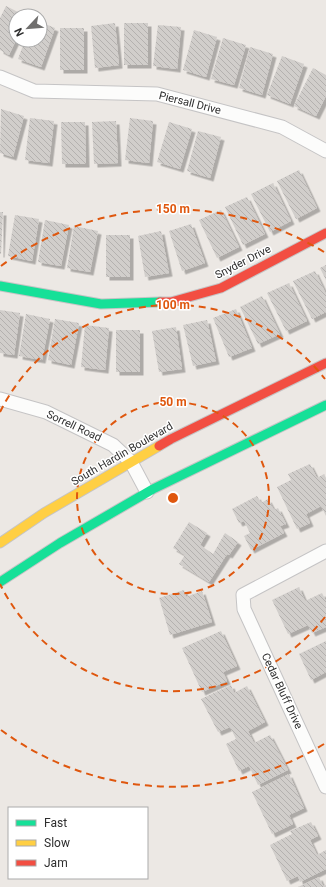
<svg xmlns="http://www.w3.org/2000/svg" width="326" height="887" viewBox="0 0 326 887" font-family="Roboto,sans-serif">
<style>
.building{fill:url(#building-back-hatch);filter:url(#shadow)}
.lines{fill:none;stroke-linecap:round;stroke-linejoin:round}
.street-casing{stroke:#c5c4c5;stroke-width:15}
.fast-casing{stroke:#c5c4c5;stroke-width:11}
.slow-casing{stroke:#c5c4c5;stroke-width:11}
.jam-casing{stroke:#c5c4c5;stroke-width:11}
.street{stroke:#fcfcfb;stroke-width:13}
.fast{stroke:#16e098;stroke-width:9}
.slow{stroke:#ffcf43;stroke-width:9}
.jam{stroke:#f24e42;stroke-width:9}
.ring{fill:none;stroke:#df570e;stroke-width:2;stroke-dasharray:7 5}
.labels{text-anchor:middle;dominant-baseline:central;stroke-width:3;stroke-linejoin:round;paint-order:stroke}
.street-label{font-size:11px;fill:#2e2e2e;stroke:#fff}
.centre{fill:#df570e;stroke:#fff;stroke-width:2}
.ring-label{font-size:12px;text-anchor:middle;font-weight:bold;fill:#df570e;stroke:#fff;stroke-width:3;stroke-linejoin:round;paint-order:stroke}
</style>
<defs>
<pattern id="building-back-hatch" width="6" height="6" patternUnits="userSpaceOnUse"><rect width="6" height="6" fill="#d1cecb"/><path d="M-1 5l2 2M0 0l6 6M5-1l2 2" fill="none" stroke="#b4b1af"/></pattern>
<filter id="shadow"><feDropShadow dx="3.5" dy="3.5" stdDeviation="0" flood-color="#0004"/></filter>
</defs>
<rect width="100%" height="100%" fill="#ece8e4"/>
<g class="building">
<path d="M6 6 26 16H16V40L9 55 0 50V18Z"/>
<path d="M40 22 55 28 41 67 18 59 25 40H40Z"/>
<path d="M115 23 119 65 95 68 91 26Z"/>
<rect x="124" y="23" width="24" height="42"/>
<path d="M158 25 181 27 177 69 153 66Z"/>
<rect x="60" y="28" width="24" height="42"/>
<path d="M194 30 217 37 206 77 183 70Z"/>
<path d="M223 38 246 45 234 85 211 79Z"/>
<path d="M250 47 273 54 262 95 239 88Z"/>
<path d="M282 56 304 64 290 104 267 95Z"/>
<path d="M313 68 326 75V96L316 116 294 106Z"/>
<path d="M1 109 24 116 13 157 0 153Z"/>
<path d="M30 118 54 121 49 163 25 160Z"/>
<path d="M130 118 153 121 149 163 125 160Z"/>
<path d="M116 121 118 163 94 164 92 122Z"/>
<path d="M61 122H85L86 164H62Z"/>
<path d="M169 122 192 129 180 169 157 162Z"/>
<path d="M198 131 221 137 210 178 187 171Z"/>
<path d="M299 170 317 208 296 219 277 181Z"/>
<path d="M273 183 291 221 270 232 251 194Z"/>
<path d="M247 197 265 234 243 245 225 207Z"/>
<path d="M221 210 239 247 217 258 199 220Z"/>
<path d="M0 212H3L1 254H0Z"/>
<path d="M15 215 39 219 32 261 8 256Z"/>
<path d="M45 220 69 225 61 266 38 262Z"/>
<path d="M191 224 205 263 182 271 169 231Z"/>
<path d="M74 226 98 231 90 272 67 268Z"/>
<path d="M161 231 169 273 145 277 138 236Z"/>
<rect x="106" y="235" width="24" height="42"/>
<path d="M326 265V280L320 268Z"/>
<path d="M315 271 326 294V312L312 319 293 281Z"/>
<path d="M289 283 307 321 286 331 267 293Z"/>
<path d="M262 296 280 334 258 344 240 307Z"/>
<path d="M236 309 252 348 229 357 213 318Z"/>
<path d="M0 310 20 313 14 355 0 353Z"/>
<path d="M26 314 50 319 42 360 19 356Z"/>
<path d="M55 319 79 323 71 365 48 360Z"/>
<path d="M207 320 216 361 193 366 183 325Z"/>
<path d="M85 325 109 328 105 370 81 367Z"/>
<path d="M176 327 182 369 159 372 152 331Z"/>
<rect x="116" y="330" width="24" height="42"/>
<path d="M310 464 317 478 324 474 326 478V516L321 506 306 514 310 523 297 529 277 487 291 480 288 474Z"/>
<path d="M257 496 261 503 268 499 274 510 278 508 286 524 280 526 284 533 251 550 244 536 250 533 244 521 239 523 232 509Z"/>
<path d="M189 522 207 533 200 545 213 554 225 533 238 542 229 555 227 554 209 582 179 564 185 555 173 548Z"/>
<path d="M299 587 305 601 322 593 326 601V627L312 633 308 625 288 634 272 600Z"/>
<path d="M184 590 186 597 202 591 212 622 170 635 159 598Z"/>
<path d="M221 631 237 666 223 672 227 681 202 692 182 648Z"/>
<path d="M326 641V672L311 680 299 654Z"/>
<path d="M231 685 234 693 247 686 265 722 248 731 254 743 270 735 288 770 258 785 249 766 239 771 226 744 236 739 230 727 218 732 201 699Z"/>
<path d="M289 774 304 808 289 815 293 824 272 834 252 792Z"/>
<path d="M311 822 318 836 310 840 317 855 326 850V869L300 882 298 876 287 881 270 845 292 834 290 831Z"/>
<path d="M319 877 323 886 326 885V887H298Z"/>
</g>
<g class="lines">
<defs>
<g id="street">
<path d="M0 77 34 91 157 94 282 127 326 151"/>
<path d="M0 399 46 412 113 445 131 462 147 492"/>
<path d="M326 551 243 595 244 609 326 787"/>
</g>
<g id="fast">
<path d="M0 286 101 304 160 302"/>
<path d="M0 582 60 543 153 489 326 405"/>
</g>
<path id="slow" d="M0 543 44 513 159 446"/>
<g id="jam">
<path d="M160 302H171L221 288 326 233"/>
<path d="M159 446 171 439 326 363"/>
</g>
</defs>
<use href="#street" class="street-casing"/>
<use href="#fast" class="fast-casing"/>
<use href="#slow" class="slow-casing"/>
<use href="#jam" class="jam-casing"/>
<use href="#street" class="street"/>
<use href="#fast" class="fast"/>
<use href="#slow" class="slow"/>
<use href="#jam" class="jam"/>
</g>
<g class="ring">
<circle cx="173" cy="498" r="96"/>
<path d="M325 617A193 193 0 0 1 0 584M0 412A193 193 0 0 1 325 379"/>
<path d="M324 744A289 289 0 0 1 1 730M1 266A289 289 0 0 1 324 252"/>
</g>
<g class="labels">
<g class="street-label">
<text transform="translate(190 103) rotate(14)">Piersall Drive</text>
<text transform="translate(243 262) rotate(-27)">Snyder Drive</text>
<text transform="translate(74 426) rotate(25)">Sorrell Road</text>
<text transform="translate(122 454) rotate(-30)">South Hardin Boulevard</text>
<text transform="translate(282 691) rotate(65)">Cedar Bluff Drive</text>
</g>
</g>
<circle cx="173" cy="498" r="6" class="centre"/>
<g class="ring-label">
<text x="173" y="213">150 m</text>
<text x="173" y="309">100 m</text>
<text x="173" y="406">50 m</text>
</g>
<rect x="8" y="807" width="140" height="72" fill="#ffffff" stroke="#ababab"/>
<rect x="16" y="820" width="20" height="6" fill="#16e098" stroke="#ababab"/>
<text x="44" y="827" font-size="12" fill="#2e2e2e">Fast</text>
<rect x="16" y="840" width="20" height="6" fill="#ffcf43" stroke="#ababab"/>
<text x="44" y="847" font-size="12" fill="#2e2e2e">Slow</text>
<rect x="16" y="860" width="20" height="6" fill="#f24e42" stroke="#ababab"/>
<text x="44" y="867" font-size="12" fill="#2e2e2e">Jam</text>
<g transform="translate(28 28) rotate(244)"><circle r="19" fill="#ffffff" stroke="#ababab"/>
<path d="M0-3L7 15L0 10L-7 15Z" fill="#706f6e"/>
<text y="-6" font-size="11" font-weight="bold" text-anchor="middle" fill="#2e2e2e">N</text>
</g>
</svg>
